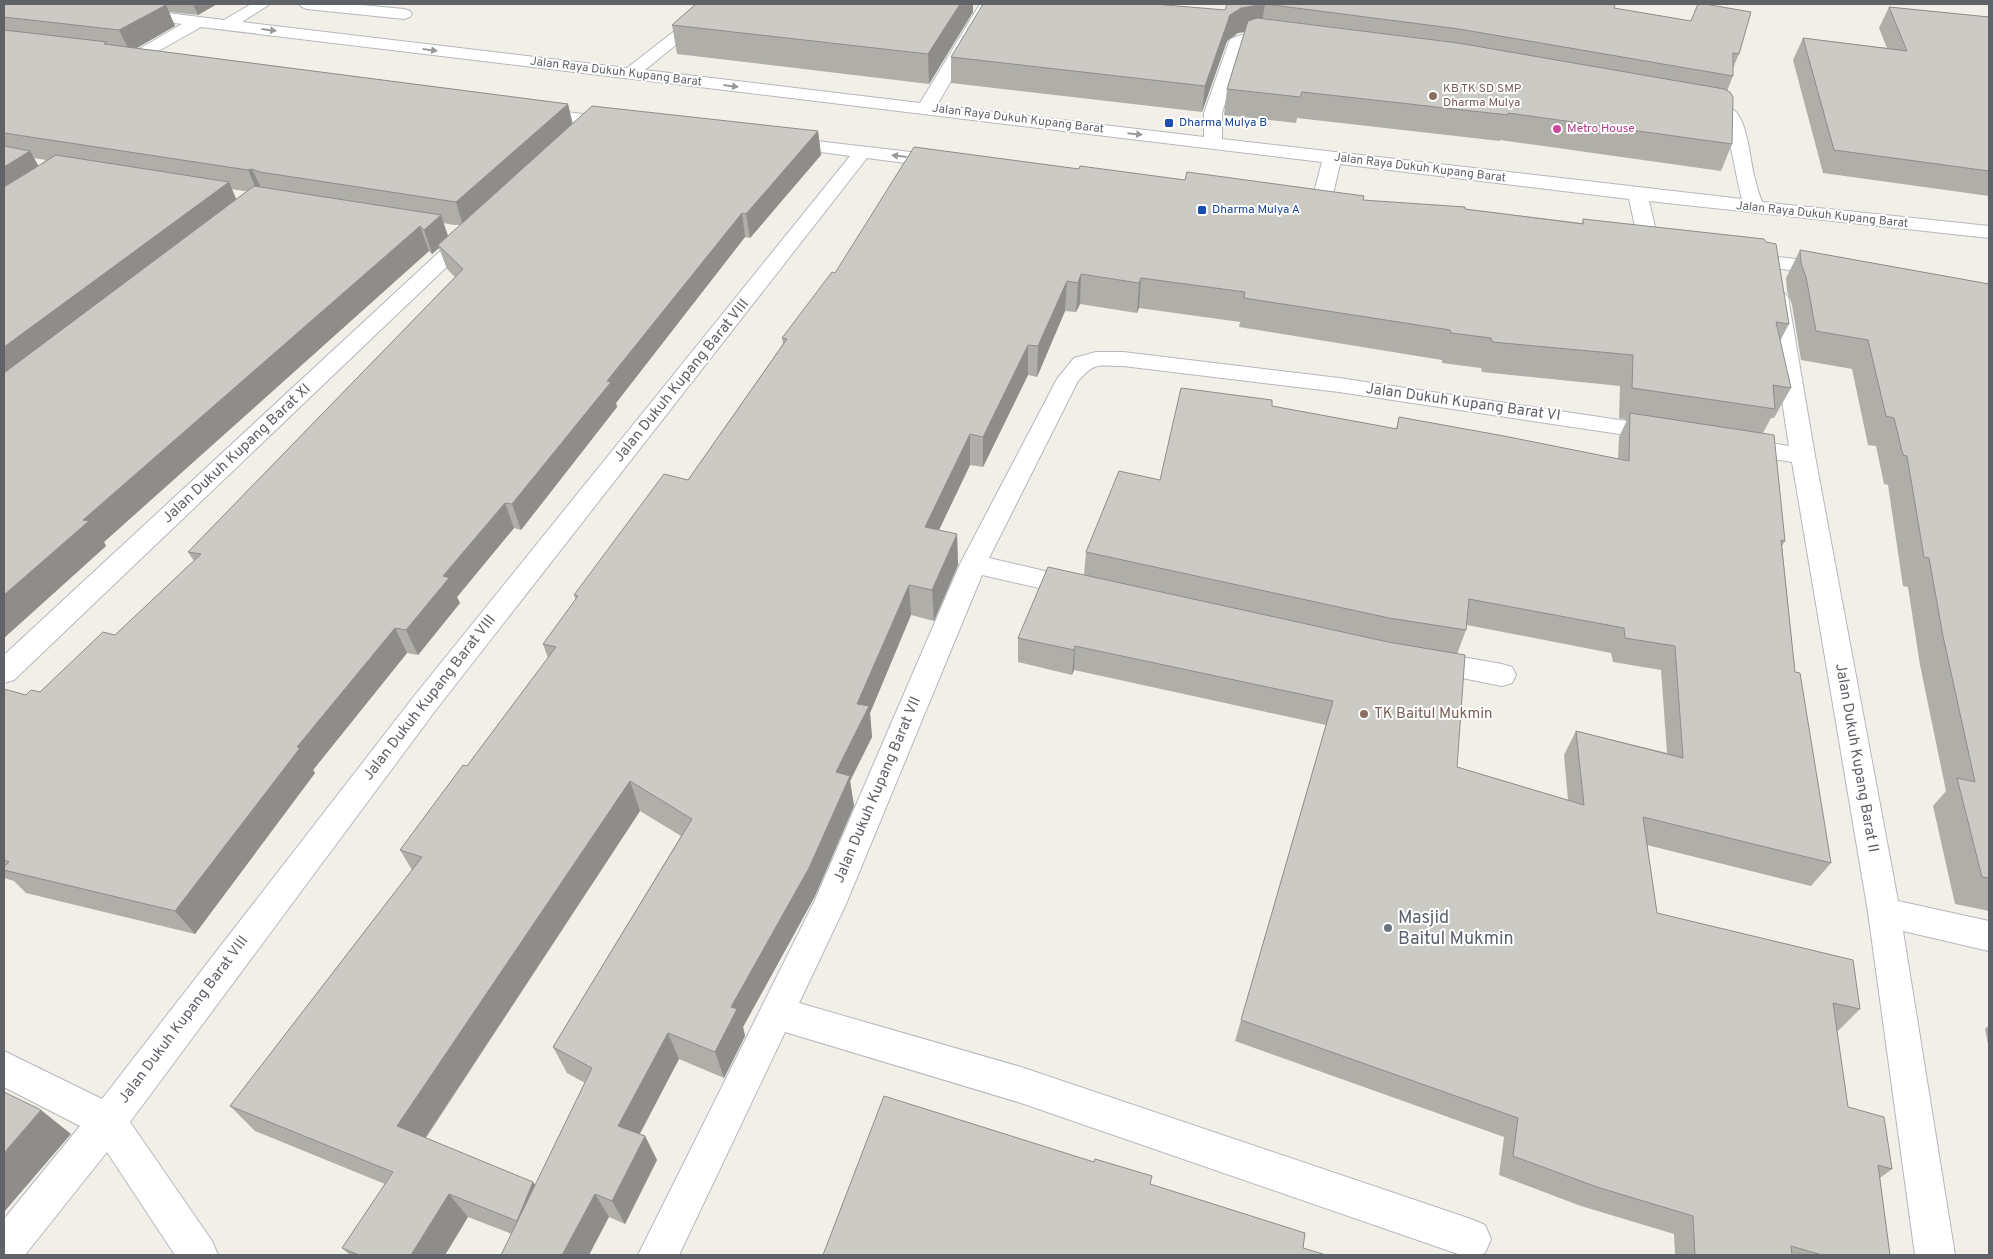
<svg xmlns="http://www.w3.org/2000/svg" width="1993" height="1259" viewBox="0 0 1993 1259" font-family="Overpass,sans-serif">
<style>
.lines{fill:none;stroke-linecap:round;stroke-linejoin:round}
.minor-casing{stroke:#b5b8bc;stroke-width:2}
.minor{fill:#fff;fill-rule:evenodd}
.wall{fill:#afaea9;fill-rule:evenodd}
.shaded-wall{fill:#8f8d8a}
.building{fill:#cccac5;stroke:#8f8d8a}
.oneway{fill:#979a9d}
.education-dot{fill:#8d6e63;stroke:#fff;stroke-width:2}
.transit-dot{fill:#1a4fb4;stroke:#fff;stroke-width:2}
.hotel-dot{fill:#d1479c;stroke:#fff;stroke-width:2}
.worship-dot{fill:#6b7280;stroke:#fff;stroke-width:2}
.labels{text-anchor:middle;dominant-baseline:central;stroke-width:4;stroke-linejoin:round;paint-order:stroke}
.far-street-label{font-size:12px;fill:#5f6368;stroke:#fff}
.far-education-label{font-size:12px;fill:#785e54;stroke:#fff;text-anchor:start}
.far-transit-label{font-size:12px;fill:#164399;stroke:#fff;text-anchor:start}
.far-hotel-label{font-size:12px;fill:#b23c85;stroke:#fff;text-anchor:start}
.street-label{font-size:15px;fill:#5f6368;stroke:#fff}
.education-label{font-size:15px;fill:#785e54;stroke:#fff;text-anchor:start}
.near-worship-label{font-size:18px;fill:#5b616d;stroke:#fff;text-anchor:start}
</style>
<rect width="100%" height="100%" fill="#f1efe8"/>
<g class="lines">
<defs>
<g id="minor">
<path d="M251 4H270L242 22 627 68 709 4H726L645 70 920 103 980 4H996L937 105 1204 137V113L1230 39C1249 31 1265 30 1285 35L1287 38 1285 41H1253L1243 45 1222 113V139L1742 199C1737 184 1729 125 1720 117 1714 112 1705 111 1698 110L1695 106 1698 102C1709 100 1726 103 1735 111 1748 123 1750 162 1755 179 1757 187 1759 194 1762 202L1989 226V238L1649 201 1660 249 1657 253 1650 255 1643 253 1640 249 1629 199 1340 164 1329 211 1326 215 1319 217 1312 215 1309 211 1322 162 201 27 139 62H127L125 59 127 56 182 24 129 17 127 14 129 11 135 9 224 20Z"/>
<path d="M299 4H350L404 9 410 11 412 14 410 17 404 19 307 9 302 7Z"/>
<path d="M534 108 615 118 621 119 624 123 621 127 615 128 528 117 525 113 528 109Z"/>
<path d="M782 137 945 156 952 158 954 162 952 166 945 168 867 158 435 711 130 1122 212 1241 218 1255H175L107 1152 25 1255H4V1219L80 1126 4 1087V1051L102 1099 415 695 850 156 776 146 773 142 776 138Z"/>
<path d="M471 227 478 229 481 233 478 237 14 680 4 683V655L464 229Z"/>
<path d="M1743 253 1829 263 1836 265 1839 269 1836 273 1829 275 1736 263 1733 259 1736 255Z"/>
<path d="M1777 291 1784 293 1788 297 1815 456 1898 901 1989 921V951L1903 931 1955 1255H1915L1868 912 1792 462 1740 454 1732 451 1728 446 1732 441 1740 438 1789 446 1766 297 1770 293Z"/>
<path d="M1096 352H1123L1339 378 1660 426 1668 428 1672 433 1668 438 1660 440 1339 392 1123 366C1098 366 1096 361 1078 381L989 558 1079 579 1088 581 1092 588 1088 595 1079 597 982 575 846 904 799 1003 1021 1067 1471 1219 1485 1225 1491 1239 1485 1253 1479 1255H1461L1021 1103 785 1032 679 1255H638L815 900 960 564 1057 379 1074 358Z"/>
<path d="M1427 651 1502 664 1512 667 1516 675 1512 683 1502 686 1417 669 1413 662 1417 655Z"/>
</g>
</defs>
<use href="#minor" class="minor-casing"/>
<use href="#minor" class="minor"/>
</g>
<g class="wall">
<path d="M4 4H217L198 15 169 12 175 26 136 48 568 104 573 124 818 131 821 155 750 238 745 237 616 403 617 407 521 530 514 528 457 597 460 603 418 655 407 653 313 770 315 773 195 934 26 893 14 881 4 878V689L26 695 40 692 115 635 194 561 188 552 455 277 447 269 439 248 432 254 429 251 104 542 106 546 4 638ZM34 158 46 160 38 166ZM232 189 243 191H247L236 199ZM443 223 454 225H460L448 236Z"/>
<path d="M696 4H973V12L929 84 677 54 672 25Z"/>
<path d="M1227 4 1614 8 1739 54 1733 68V76L1727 91 1732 144 1721 171 1500 140V141L1297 118 1296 123 1224 115 1227 89 1245 32 1238 33 1227 41 1202 112 951 83V57L1225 10Z"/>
<path d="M1889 7 1989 17V196L1823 173 1793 60 1803 38 1887 48 1879 28Z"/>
<path d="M1079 169 1363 200 1465 209 1582 223 1583 219 1789 324 1780 341 1791 388 1774 418H1771L1763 433 1785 541 1782 546 1795 672 1831 863 1811 886 1647 845 1657 913 1860 1009 1838 1031 1837 1030 1848 1107 1892 1169 1880 1178 1890 1255H1675L1674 1234 1581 1206 1499 1175 1504 1137 1235 1041 1326 725 1074 670 1072 675 1018 662V638L1084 575 1086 552 1160 480 1272 406 1396 429 1399 417 1618 459 1619 437 1627 420 1619 418 1620 386 1482 372 1481 368 1442 363V360L1239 327 1240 322 1139 308 1137 313 1080 304 1076 312 1065 311 1037 377 1028 375 983 467 970 465 939 530 957 534 958 565 934 621 911 615 870 713 872 737 850 781 854 806 815 896 743 1027 745 1036 724 1078 679 1059 640 1134 645 1136 657 1160 625 1224 609 1217 512 1234 468 1217 445 1255H350L342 1248 385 1184 255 1131 230 1106 412 870 400 850 467 766 548 658 543 644 576 600 574 595 688 480 783 344 782 338 835 273ZM1467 625 1611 653 1613 662 1661 670 1667 753 1576 731 1564 755 1568 800 1457 767V654L1466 630ZM640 811 681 836 553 1047 567 1073 585 1083 536 1185 426 1138Z"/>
<path d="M1800 250 1989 284V914V911L1955 904 1933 806 1946 791 1920 665 1908 587 1903 586 1888 485 1884 484 1876 446 1868 445 1852 369 1801 360 1792 305 1787 291 1786 278Z"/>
<path d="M1989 1025V1049L1985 1029Z"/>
</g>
<g class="shaded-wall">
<path d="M193 4H217L198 15Z"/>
<path d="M960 4H973V12L929 84 928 54Z"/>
<path d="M1265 4 1261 29 1238 33 1227 41 1202 112 1205 86 1230 15 1241 8Z"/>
<path d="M166 5 175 26 130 52 119 30Z"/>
<path d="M568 104 573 127 463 226 456 202Z"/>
<path d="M818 131 821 155 750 238 746 214Z"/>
<path d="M30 151 43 174 4 199V167Z"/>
<path d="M252 169 263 192 258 193 248 170Z"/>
<path d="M229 182 239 206 4 384V347Z"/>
<path d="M742 213 745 237 616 403 617 407 521 530 512 504 607 381Z"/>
<path d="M441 215 449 239 438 245 439 248 432 254 424 230Z"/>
<path d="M420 226 429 251 104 542 106 546 4 638V595L83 520Z"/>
<path d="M1081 274 1080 304 1076 312 1078 283Z"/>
<path d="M1141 278 1139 308 1137 313 1139 283Z"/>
<path d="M1067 281 1065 311 1037 377 1038 346Z"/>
<path d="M1028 345V375L983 467V437Z"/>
<path d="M970 434V465L926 557 925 527Z"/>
<path d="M505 503 514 528 457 597 460 603 418 655 406 630 443 576Z"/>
<path d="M957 534 958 565 934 621 932 590Z"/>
<path d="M909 585 911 615 870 713 872 737 850 781 854 806 815 896 743 1027 745 1036 724 1078 715 1052 731 1007 836 772 857 704Z"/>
<path d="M395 628 407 653 313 770 315 773 195 934 175 911 297 747Z"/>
<path d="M1075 646 1074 670 1072 675 1074 650Z"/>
<path d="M630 781 640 811 417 1150 397 1126Z"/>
<path d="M668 1033 679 1059 631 1150 618 1126Z"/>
<path d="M41 1110 71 1134 4 1212V1153Z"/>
<path d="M645 1136 657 1160 625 1224 612 1201Z"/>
<path d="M533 1182 549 1205 533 1243 517 1221Z"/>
<path d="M449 1194 468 1217 445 1255H411Z"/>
<path d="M595 1194 609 1217 589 1255H562Z"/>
</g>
<g class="building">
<path d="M4 4H157L166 5 119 30 4 17Z"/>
<path d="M696 4H960L928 54 672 25Z"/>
<path d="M983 4H1154L1225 10 1227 4H1615L1614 8 1691 21 1698 4H1705L1751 12 1739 54 1733 53V76L1459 29 1265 4 1241 8 1230 15 1205 86 951 57Z"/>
<path d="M1889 7 1989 17V171L1834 150 1803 38 1907 51Z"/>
<path d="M1257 18 1458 43 1724 89 1730 92 1733 97 1732 144 1508 113V115L1302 92 1300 97 1227 89 1248 21Z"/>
<path d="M4 30 107 42 104 44 568 104 456 202 260 172 252 169 248 170 4 133Z"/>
<path d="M592 106 818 131 746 214 742 213 607 381 611 382 512 504 505 503 443 576 449 578 406 630 395 628 297 747 300 748 175 911 4 870V867L9 862 4 860V689L26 695 31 690 40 692 103 632 115 635 201 554 188 552 463 269 438 245Z"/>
<path d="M4 146 30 151 4 167Z"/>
<path d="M914 147 1079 169 1080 166 1185 180 1187 172 1364 196 1363 200 1465 207V209L1583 224V219L1764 239 1766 242 1776 244 1789 324 1776 322 1791 388 1773 385 1775 409 1632 388 1633 355 1492 342 1491 338 1451 333 1450 330 1244 298 1245 292 1141 278 1139 283 1081 274 1078 283 1067 281 1038 346 1028 345 983 437 970 434 925 527 957 534 932 590 909 585 857 704 869 706 836 772 850 776 809 868 731 1007 737 1009 715 1052 668 1033 618 1126 645 1136 612 1201 595 1194 562 1255H501L592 1068 553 1047 692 819 630 781 397 1126 533 1182 517 1221 449 1194 411 1255H359L342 1248 393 1172 230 1106 422 857 400 850 463 765 467 766 556 647 543 644 578 596 574 595 664 474 688 480 787 339 782 338 832 272 835 273Z"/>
<path d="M56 155 229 182 4 347V187Z"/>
<path d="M254 186 441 215 424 230 420 226 83 520 89 521 4 595V373Z"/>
<path d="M1800 250 1989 284V878L1982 877 1957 778 1975 782 1943 636 1929 558 1924 557 1907 456 1903 455 1894 418 1886 416 1868 340 1816 331 1806 277 1801 263Z"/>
<path d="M1181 388 1272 400V406L1397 429 1399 417 1504 436 1629 461 1630 413 1774 435 1785 541 1781 540 1795 672 1800 673 1831 863 1643 817 1657 913 1853 960 1860 1009 1833 1003 1848 1107 1884 1117 1892 1169 1878 1165 1890 1255H1822L1791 1246 1792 1255H1695L1693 1216 1597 1187 1513 1156 1518 1118 1241 1020 1333 701 1075 646 1074 650 1018 638 1048 567 1388 642 1465 655 1457 767 1584 805 1576 731 1683 758 1675 646 1625 638 1624 628 1469 599 1466 630 1389 618 1086 552 1119 471 1160 480Z"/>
<path d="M4 1092 41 1110 4 1153Z"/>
<path d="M884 1096 1094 1162 1095 1159 1152 1176 1150 1184 1305 1233 1303 1248 1326 1255H823Z"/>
</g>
<defs><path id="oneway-solid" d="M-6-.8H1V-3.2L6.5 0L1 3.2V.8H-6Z" transform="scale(1.25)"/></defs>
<g class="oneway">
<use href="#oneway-solid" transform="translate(269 30) rotate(7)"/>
<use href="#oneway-solid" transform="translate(430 50) rotate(7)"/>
<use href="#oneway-solid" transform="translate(731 86) rotate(7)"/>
<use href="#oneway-solid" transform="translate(1135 134) rotate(6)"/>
<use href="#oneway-solid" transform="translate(899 156) rotate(-173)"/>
</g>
<g class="education-dot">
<circle cx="1433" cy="96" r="5"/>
<circle cx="1364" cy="714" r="5"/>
</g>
<g class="transit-dot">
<rect x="1164" y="118" width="10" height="10" rx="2.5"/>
<rect x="1197" y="205" width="10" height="10" rx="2.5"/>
</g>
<circle class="hotel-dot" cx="1557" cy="129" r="5"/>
<circle class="worship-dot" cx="1388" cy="928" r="5"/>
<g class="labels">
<g class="far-street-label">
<text transform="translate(616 72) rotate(7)">Jalan Raya Dukuh Kupang Barat</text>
<text transform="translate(1018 119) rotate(7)">Jalan Raya Dukuh Kupang Barat</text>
<text transform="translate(1420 168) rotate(7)">Jalan Raya Dukuh Kupang Barat</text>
<text transform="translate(1822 215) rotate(6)">Jalan Raya Dukuh Kupang Barat</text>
</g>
<g class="far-education-label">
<text x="1443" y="89">KB TK SD SMP<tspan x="1443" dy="14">Dharma Mulya</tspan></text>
</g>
<g class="far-transit-label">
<text x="1179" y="123">Dharma Mulya B</text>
<text x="1212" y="210">Dharma Mulya A</text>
</g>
<g class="far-hotel-label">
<text x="1567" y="129">Metro House</text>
</g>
<g class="street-label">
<text transform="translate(682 381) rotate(-51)">Jalan Dukuh Kupang Barat VIII</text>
<text transform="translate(1463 403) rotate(8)">Jalan Dukuh Kupang Barat VI</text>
<text transform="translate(237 454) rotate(-43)">Jalan Dukuh Kupang Barat XI</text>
<text transform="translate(430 698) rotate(-52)">Jalan Dukuh Kupang Barat VIII</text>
<text transform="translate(1856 758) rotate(80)">Jalan Dukuh Kupang Barat II</text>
<text transform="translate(878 790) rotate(-67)">Jalan Dukuh Kupang Barat VII</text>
<text transform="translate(184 1020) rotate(-53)">Jalan Dukuh Kupang Barat VIII</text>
</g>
<g class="education-label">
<text x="1374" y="714">TK Baitul Mukmin</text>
</g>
<g class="near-worship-label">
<text x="1398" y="918">Masjid<tspan x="1398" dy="21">Baitul Mukmin</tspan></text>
</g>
</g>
<rect width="1993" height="1259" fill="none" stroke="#5f6368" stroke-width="10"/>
</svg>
